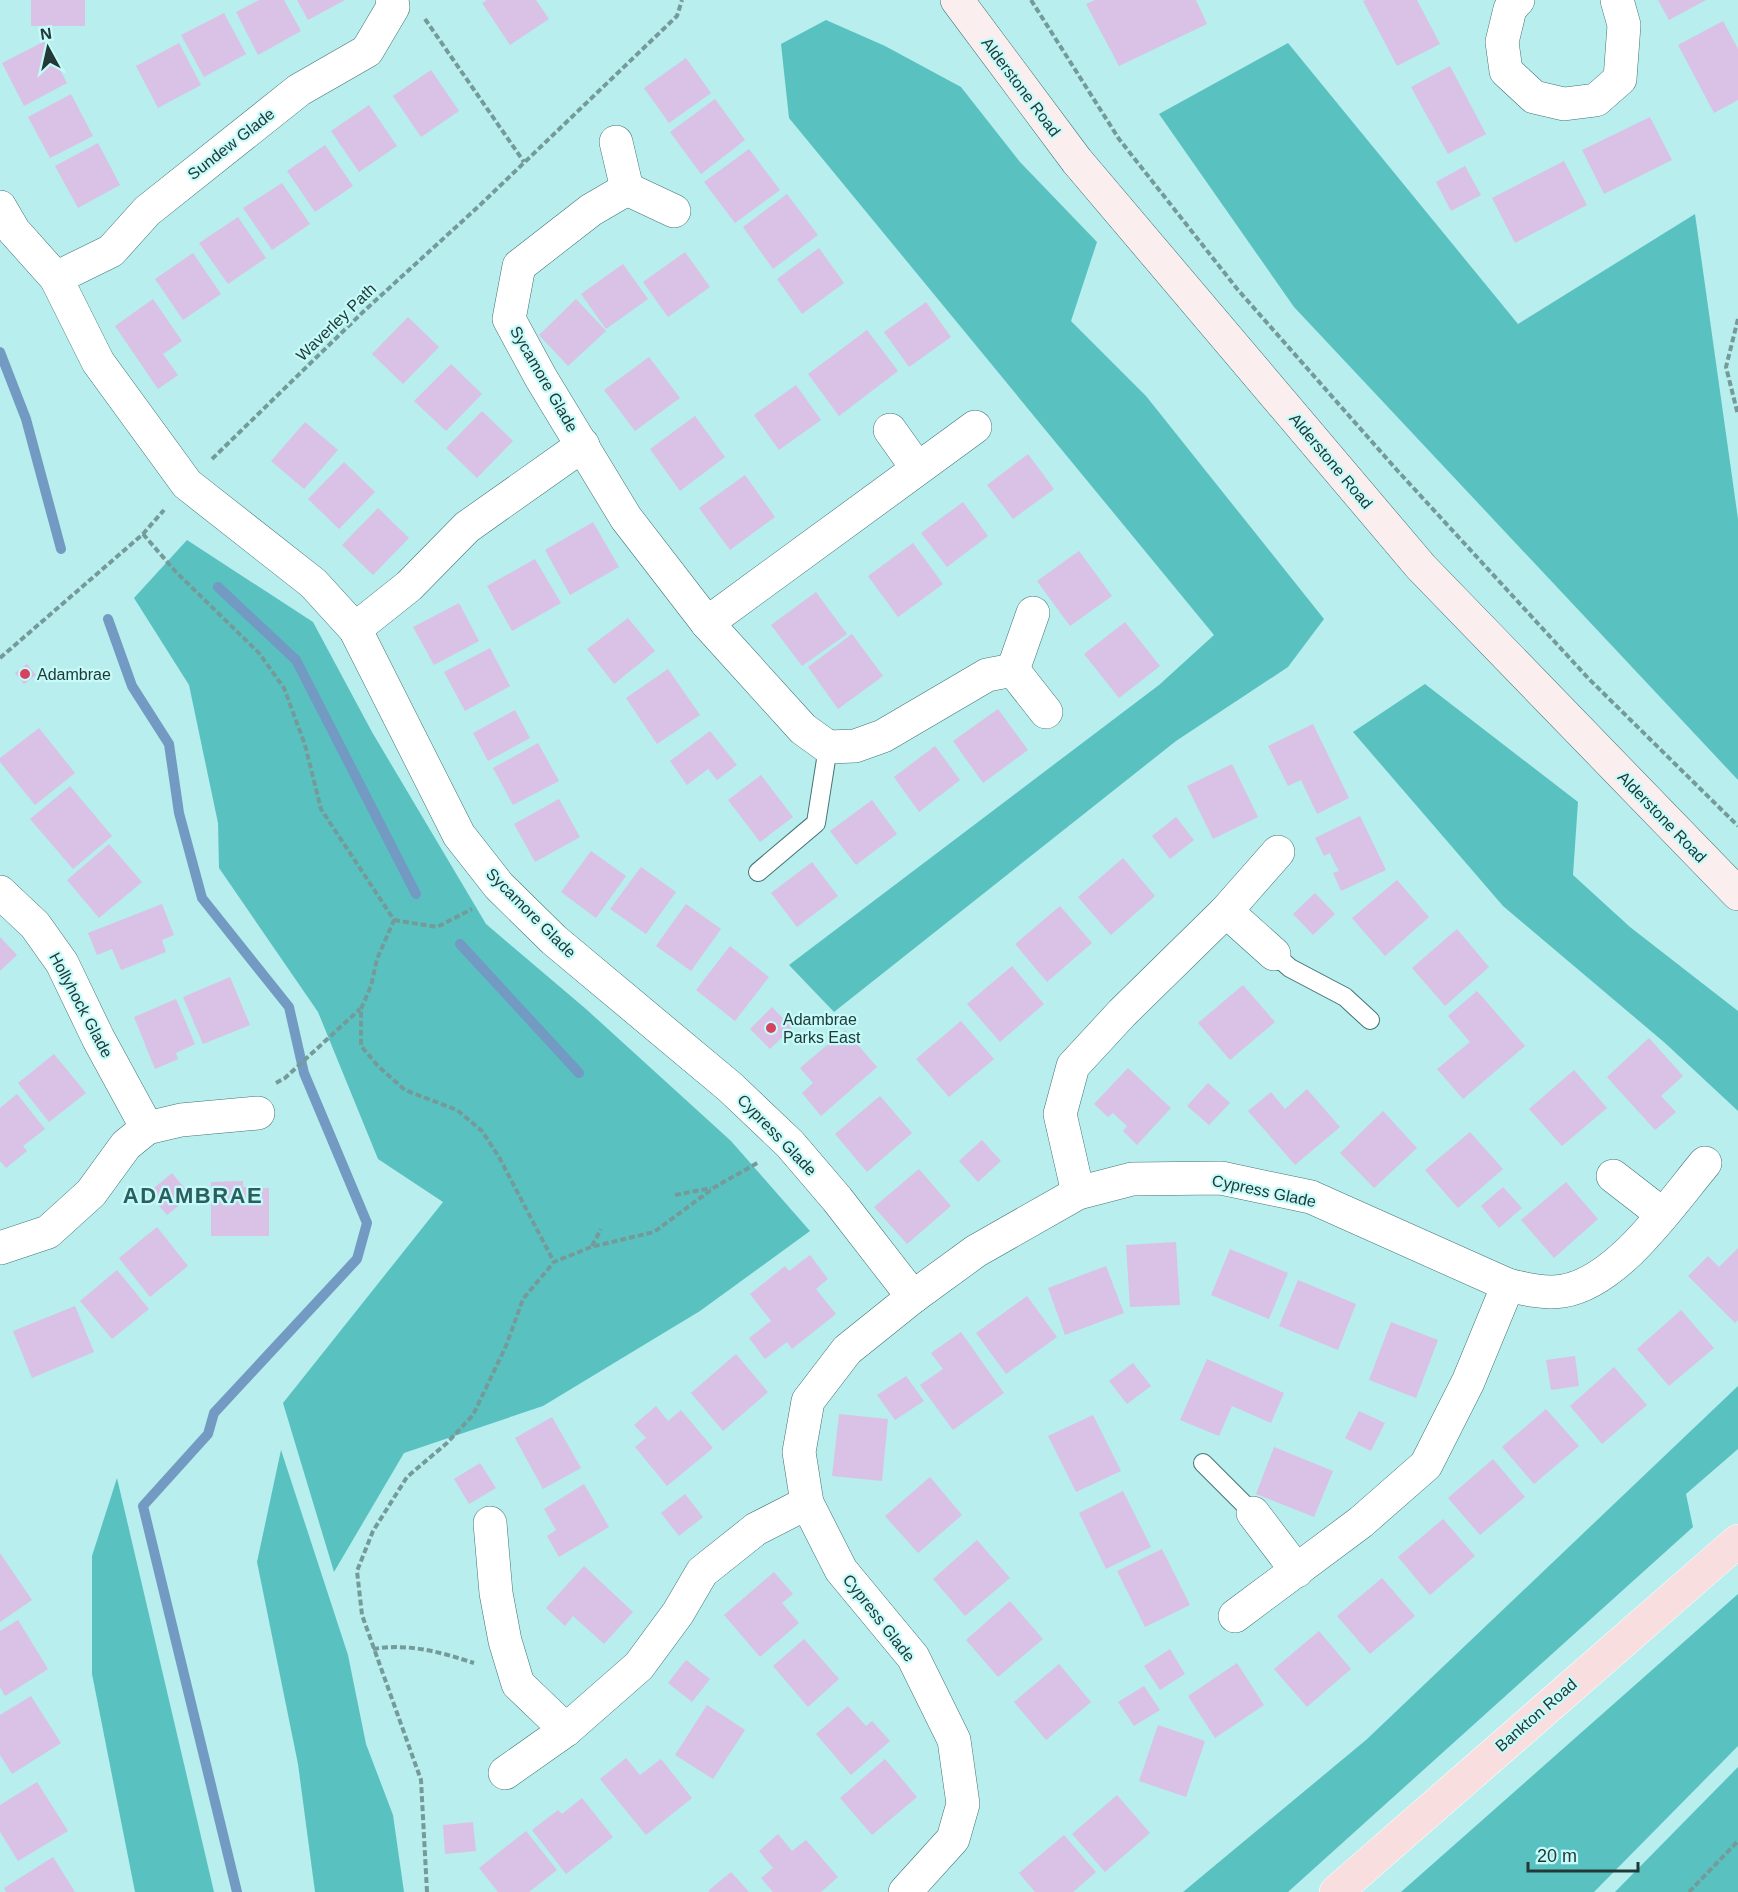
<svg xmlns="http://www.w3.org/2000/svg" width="1738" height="1892" viewBox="0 0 1738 1892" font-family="Helvetica,sans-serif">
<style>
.green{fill:#59c2c1}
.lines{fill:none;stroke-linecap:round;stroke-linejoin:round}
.stream{stroke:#739ac2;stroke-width:10}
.building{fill:#d9c2e6}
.lane-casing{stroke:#427474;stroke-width:20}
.street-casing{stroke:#427474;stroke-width:34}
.secondary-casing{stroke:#427474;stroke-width:34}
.primary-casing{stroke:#fff;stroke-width:34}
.path{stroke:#749b9a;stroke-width:4;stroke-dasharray:6 3;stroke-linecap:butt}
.lane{stroke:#fff;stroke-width:18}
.street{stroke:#fff;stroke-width:33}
.secondary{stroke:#fbeeef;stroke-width:33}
.primary{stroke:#f8dedf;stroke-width:33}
.poi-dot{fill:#d5445e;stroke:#c5fcfa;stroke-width:2}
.labels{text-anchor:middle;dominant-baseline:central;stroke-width:4.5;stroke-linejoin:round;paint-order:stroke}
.street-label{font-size:16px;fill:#233938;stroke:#c5fcfa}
.poi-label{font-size:16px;fill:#233938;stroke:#c5fcfa;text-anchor:start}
.district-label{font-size:22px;font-weight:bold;letter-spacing:1.5px;fill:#2b5e5e;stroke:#c5fcfa}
</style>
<rect width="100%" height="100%" fill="#b8eeed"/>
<g class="green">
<path d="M826 20 885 46 961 87 1020 162 1097 242 1071 321 1146 396 1324 619 1288 667 1176 741 834 1012 789 965 1159 685 1214 635 789 118 781 44Z"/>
<path d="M1288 43 1518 324 1695 214 1738 519V780L1294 307 1159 114Z"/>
<path d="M187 540 313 622 372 732 486 924 586 1009 731 1141 810 1231 700 1311 543 1406 404 1453 334 1572 283 1403 443 1202 378 1159 318 1012 219 868 218 823 189 685 134 598Z"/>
<path d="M1425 684 1578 802 1573 875 1630 927 1738 1011V1111L1665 1043 1503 906 1353 732Z"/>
<path d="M1738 1386V1449L1686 1494 1693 1527 1288 1892H1183L1366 1740Z"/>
<path d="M281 1450 348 1655 366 1744 393 1815 404 1892H315L298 1764 257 1562Z"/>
<path d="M117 1478 214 1892H135L92 1674V1556Z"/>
<path d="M1738 1594V1746L1594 1892H1401Z"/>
<path d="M1738 1767V1892H1615Z"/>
</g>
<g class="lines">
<g class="stream">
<path d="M0 352 26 419 61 549"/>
<path d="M218 587 296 660 416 894"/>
<path d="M108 619 132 686 169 744 179 813 202 898 289 1007 304 1073 367 1223 357 1259 214 1413 208 1434 143 1506 237 1892"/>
<path d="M460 944 579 1073"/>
</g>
</g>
<g class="building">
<rect x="31" y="0" width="54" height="26"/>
<path d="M259 0H284L301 31 258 55 236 12Z"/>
<path d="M297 0H345L308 20Z"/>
<path d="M487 0H536L549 19 510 45 482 3Z"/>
<path d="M1095 0H1196L1207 24 1119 66 1086 4Z"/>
<path d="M1366 0H1417L1440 44 1397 66 1363 1Z"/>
<path d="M1658 0H1706L1669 20Z"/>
<path d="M224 13 246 54 204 77 181 35Z"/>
<path d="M1723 21 1738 49V100L1714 113 1678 45Z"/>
<path d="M45 41 67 83 24 106 2 63Z"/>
<path d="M179 43 201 85 158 108 136 66Z"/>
<path d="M686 58 711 93 669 123 644 88Z"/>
<path d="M1450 66 1486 134 1448 154 1411 87Z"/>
<path d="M431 70 459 111 421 137 393 96Z"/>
<path d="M71 94 93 136 50 158 28 117Z"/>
<path d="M715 99 745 140 701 174 670 132Z"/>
<path d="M369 105 397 146 359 172 331 131Z"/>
<path d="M1650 117 1672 160 1604 194 1582 150Z"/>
<path d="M98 143 120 185 78 208 55 166Z"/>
<path d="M325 145 353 186 315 212 287 171Z"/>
<path d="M749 149 780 190 735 223 704 182Z"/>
<path d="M1564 161 1587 205 1515 243 1492 198Z"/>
<path d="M1465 166 1481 195 1451 211 1436 182Z"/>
<path d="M282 183 310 224 272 250 243 208Z"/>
<path d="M787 194 818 235 773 269 743 227Z"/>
<path d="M238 217 266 258 228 284 199 243Z"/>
<path d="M819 248 844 283 802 314 777 279Z"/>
<path d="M685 252 710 287 668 317 643 282Z"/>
<path d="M193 253 221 294 183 320 155 279Z"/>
<path d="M623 264 648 299 606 329 581 294Z"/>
<path d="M153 299 182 341 163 354 178 375 158 389 115 326Z"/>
<path d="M576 299 606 331 568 366 539 335Z"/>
<path d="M926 302 951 337 909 367 884 332Z"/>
<path d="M408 317 439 347 403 384 372 354Z"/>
<path d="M867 330 898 371 839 416 808 374Z"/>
<path d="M649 357 680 398 635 431 604 390Z"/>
<path d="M451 364 482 394 446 431 414 401Z"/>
<path d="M796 385 821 420 779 450 754 415Z"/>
<path d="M482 411 513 441 477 478 446 448Z"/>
<path d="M695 416 725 457 680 491 650 449Z"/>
<path d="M305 422 338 450 304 489 271 461Z"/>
<path d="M1028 454 1054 489 1013 519 987 485Z"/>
<path d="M344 462 375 492 339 529 308 499Z"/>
<path d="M745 475 775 517 730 550 699 508Z"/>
<path d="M963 502 988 536 947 567 921 533Z"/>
<path d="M378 508 409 538 373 575 342 545Z"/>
<path d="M593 522 619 567 570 595 545 550Z"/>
<path d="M913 543 943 584 898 617 868 576Z"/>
<path d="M1079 551 1112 596 1070 626 1037 581Z"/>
<path d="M535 559 561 603 512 631 487 586Z"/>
<path d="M816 592 847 634 802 666 771 625Z"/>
<path d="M459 603 479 641 434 665 413 627Z"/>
<path d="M628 618 655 651 614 684 587 649Z"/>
<path d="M1125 622 1160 666 1119 698 1084 654Z"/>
<path d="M852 634 883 676 838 709 808 667Z"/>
<path d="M490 648 510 686 465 711 444 672Z"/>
<path d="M27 664 36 675 24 684 15 673Z"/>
<path d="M668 669 700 715 657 744 626 698Z"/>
<path d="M998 709 1028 750 983 783 953 741Z"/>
<path d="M515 710 530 738 488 761 473 733Z"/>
<path d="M1313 724 1349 798 1317 814 1301 780 1288 786 1268 746Z"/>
<path d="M39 728 75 773 35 805 0 762V758Z"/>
<path d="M710 731 737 765 717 780 708 769 687 785 670 761Z"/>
<path d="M538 743 559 781 513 805 493 768Z"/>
<path d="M935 746 960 780 919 812 894 777Z"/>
<path d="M1232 764 1258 817 1213 839 1187 786Z"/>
<path d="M761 775 793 817 760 842 728 800Z"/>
<path d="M70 786 112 836 73 869 30 819Z"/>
<path d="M559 799 580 837 535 862 514 824Z"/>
<path d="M872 800 897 834 856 865 830 831Z"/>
<path d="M1360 816 1386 870 1341 891 1333 873 1339 871 1334 862 1330 853 1324 856 1315 838Z"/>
<path d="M1176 817 1194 840 1170 859 1152 836Z"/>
<path d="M109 844 142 882 99 918 67 880Z"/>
<path d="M591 851 626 876 596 918 561 892Z"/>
<path d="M1123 858 1155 896 1111 935 1078 897Z"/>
<path d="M812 862 838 896 797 927 771 893Z"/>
<path d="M641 867 676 892 646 934 610 909Z"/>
<path d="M1397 880 1429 917 1385 956 1352 918Z"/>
<path d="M1315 893 1335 914 1313 935 1293 914Z"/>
<path d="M162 904 174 935 162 940 166 952 121 970 112 949 97 955 88 933Z"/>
<path d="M686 904 721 929 691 971 656 946Z"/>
<path d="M1060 906 1092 943 1047 982 1015 944Z"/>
<path d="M1457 929 1489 967 1445 1006 1412 968Z"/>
<path d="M0 937 17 955 0 971Z"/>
<path d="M730 946 769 977 735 1021 696 990Z"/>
<path d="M1012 966 1044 1004 1000 1042 967 1004Z"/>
<path d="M230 977 250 1025 203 1044 183 997Z"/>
<path d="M1243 985 1275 1022 1230 1060 1198 1023Z"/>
<path d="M1477 991 1525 1046 1463 1099 1437 1069 1470 1042 1448 1016Z"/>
<path d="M176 999 195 1044 176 1053 178 1059 155 1069 134 1017Z"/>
<path d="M772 1007 792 1028 770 1049 750 1029Z"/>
<path d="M961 1021 994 1059 949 1097 916 1059Z"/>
<path d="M845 1030 877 1067 821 1116 802 1093 813 1083 800 1068Z"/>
<path d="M1649 1038 1683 1076 1661 1096 1676 1112 1655 1130 1607 1077Z"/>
<path d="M54 1054 86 1093 49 1122 18 1083Z"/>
<path d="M1128 1068 1171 1108 1137 1145 1123 1131 1127 1126 1113 1113 1108 1117 1094 1104Z"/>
<path d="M1574 1070 1607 1108 1562 1146 1529 1109Z"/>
<path d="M1208 1083 1230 1103 1209 1125 1187 1106Z"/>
<path d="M1307 1089 1340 1127 1295 1165 1248 1111 1271 1092 1285 1109Z"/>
<path d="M17 1094 45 1129 23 1146 27 1151 6 1168 0 1161V1108Z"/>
<path d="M880 1096 912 1133 867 1172 835 1134Z"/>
<path d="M1383 1111 1417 1148 1374 1188 1340 1153Z"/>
<path d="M1470 1132 1503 1169 1458 1208 1425 1170Z"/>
<path d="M982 1140 1001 1161 978 1182 959 1161Z"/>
<path d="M919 1169 951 1206 907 1244 874 1207Z"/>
<path d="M172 1173 191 1196 167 1215 148 1193Z"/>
<path d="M243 1181V1187L269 1188V1236H211V1182Z"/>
<path d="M1566 1182 1598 1219 1554 1258 1521 1220Z"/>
<path d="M1503 1187 1522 1208 1499 1228 1481 1206Z"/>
<path d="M157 1227 188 1266 150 1297 119 1258Z"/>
<path d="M1176 1242 1180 1305 1130 1307 1126 1245Z"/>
<path d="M1738 1248V1320L1735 1323 1688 1276 1708 1256 1719 1267Z"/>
<path d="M1230 1249 1288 1273 1269 1319 1211 1295Z"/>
<path d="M810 1255 828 1279 816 1289 836 1314 792 1349 787 1342 765 1359 749 1338 771 1321 750 1294 785 1266 789 1271Z"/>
<path d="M1106 1266 1124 1313 1065 1335 1048 1288Z"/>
<path d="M117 1270 149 1309 112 1339 80 1301Z"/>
<path d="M1298 1280 1356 1304 1338 1350 1279 1326Z"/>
<path d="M1027 1296 1057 1337 1006 1374 976 1333Z"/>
<path d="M75 1306 94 1352 32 1378 13 1331Z"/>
<path d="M1681 1310 1714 1348 1669 1386 1637 1349Z"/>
<path d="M1391 1322 1438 1340 1416 1398 1369 1380Z"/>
<path d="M961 1332 1004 1393 953 1430 920 1385 943 1369 931 1353Z"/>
<path d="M736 1354 768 1392 723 1431 691 1393Z"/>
<path d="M1575 1356 1579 1386 1551 1390 1546 1360Z"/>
<path d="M1207 1359 1284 1393 1271 1423 1232 1406 1219 1436 1180 1420Z"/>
<path d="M1133 1363 1151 1386 1127 1404 1109 1381Z"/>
<path d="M1614 1367 1647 1405 1602 1444 1570 1406Z"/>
<path d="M906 1376 924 1401 895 1420 877 1395Z"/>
<path d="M656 1406 668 1421 681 1410 713 1448 667 1486 635 1447 646 1438 634 1425Z"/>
<path d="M1546 1409 1579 1446 1534 1484 1502 1447Z"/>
<path d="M1359 1411 1385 1423 1371 1451 1345 1438Z"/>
<path d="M839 1414 888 1419 882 1481 832 1476Z"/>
<path d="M1093 1415 1121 1471 1076 1492 1048 1436Z"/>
<path d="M552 1417 581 1468 543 1489 515 1438Z"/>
<path d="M1274 1447 1333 1471 1314 1517 1256 1494Z"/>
<path d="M1493 1459 1525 1497 1480 1535 1448 1498Z"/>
<path d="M480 1463 496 1488 469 1504 454 1479Z"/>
<path d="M930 1477 962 1515 918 1553 885 1516Z"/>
<path d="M584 1484 609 1527 559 1557 547 1536 556 1530 544 1509Z"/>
<path d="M1123 1491 1151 1547 1106 1569 1079 1513Z"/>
<path d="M685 1494 703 1517 679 1536 661 1513Z"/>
<path d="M1443 1519 1475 1556 1430 1595 1398 1557Z"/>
<path d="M977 1540 1010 1578 965 1616 933 1579Z"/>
<path d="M1162 1549 1190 1605 1145 1627 1117 1571Z"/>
<path d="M0 1553 32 1600 0 1622Z"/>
<path d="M584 1566 633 1612 604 1644 573 1616 565 1626 546 1608Z"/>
<path d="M774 1572 793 1594 782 1603 799 1623 760 1657 724 1615Z"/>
<path d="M1382 1578 1415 1616 1370 1654 1337 1616Z"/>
<path d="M1010 1601 1043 1639 998 1677 966 1640Z"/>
<path d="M18 1620 48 1669 5 1696 0 1687V1631Z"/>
<path d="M1319 1631 1351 1669 1307 1707 1274 1669Z"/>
<path d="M804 1639 839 1679 808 1707 773 1666Z"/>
<path d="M1170 1649 1185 1674 1160 1690 1144 1666Z"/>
<path d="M686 1660 710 1679 692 1702 668 1683Z"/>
<path d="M1237 1663 1264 1705 1215 1738 1188 1696Z"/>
<path d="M1059 1664 1091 1702 1046 1740 1014 1702Z"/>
<path d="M1144 1686 1160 1710 1134 1726 1118 1702Z"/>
<path d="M31 1696 61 1743 12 1774 0 1755V1715Z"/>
<path d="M707 1705 745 1730 713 1779 675 1755Z"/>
<path d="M848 1706 866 1726 872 1721 890 1741 851 1775 816 1734Z"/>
<path d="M1158 1725 1205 1741 1186 1797 1139 1781Z"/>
<path d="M626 1758 640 1775 661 1759 692 1798 646 1835 600 1779Z"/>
<path d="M885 1759 917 1797 872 1835 840 1798Z"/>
<path d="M37 1782 68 1831 18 1861 0 1832V1805Z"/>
<path d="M1117 1795 1150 1833 1105 1872 1072 1834Z"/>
<path d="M582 1798 613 1837 566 1874 532 1830 558 1810 562 1814Z"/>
<path d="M473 1822 476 1851 445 1854 443 1825Z"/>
<path d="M526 1831 557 1870 529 1892H498L479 1868Z"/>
<path d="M778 1834 792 1851 806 1840 838 1877 821 1892H773L761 1878 773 1868 759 1851Z"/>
<path d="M1064 1835 1096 1872 1073 1892H1035L1019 1873Z"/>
<path d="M53 1857 75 1892H6L4 1888Z"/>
<path d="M731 1872 749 1892H710L708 1891Z"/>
</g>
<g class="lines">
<defs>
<g id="lane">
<path d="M758 872 816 823 828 747"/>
<path d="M1274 954 1290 968 1345 997 1370 1020"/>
<path d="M1203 1463 1253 1513"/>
</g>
<g id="street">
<path d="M1518 0 1510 9 1502 42 1506 71 1534 97 1564 104 1596 100 1620 79 1624 25 1617 0"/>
<path d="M616 142 627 189 591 210 519 266 509 319 541 378 626 518 707 623 803 729 828 747 855 746 883 736 987 675 1013 670 1046 712"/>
<path d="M627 189 674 211"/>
<path d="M0 207 14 231 56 278 98 362 187 484 313 583 355 629 459 835 499 886 554 940 730 1087 790 1144 837 1199 913 1297 976 1251 1078 1193 1132 1179 1221 1178 1311 1197 1508 1285C1525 1289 1545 1294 1563 1291 1618 1282 1670 1205 1705 1163"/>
<path d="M56 278 111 251 147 211 299 90 367 51 393 7 392 0"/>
<path d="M890 430 917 468"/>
<path d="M707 623 975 427"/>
<path d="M355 629 409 586 467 527 583 445"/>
<path d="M1013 670 1033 613"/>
<path d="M0 892 35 925 62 963 98 1038 147 1128 126 1145 91 1193 48 1232 0 1248"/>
<path d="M1226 911 1274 954"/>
<path d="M147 1128 181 1120 258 1113"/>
<path d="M1613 1176 1662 1214"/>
<path d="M1078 1193 1060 1114 1073 1066 1122 1013 1226 911 1278 852"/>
<path d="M1253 1513 1297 1571"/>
<path d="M490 1523 496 1593 505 1641 518 1684 566 1730"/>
<path d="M1235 1616 1361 1522 1426 1465 1468 1382 1508 1285"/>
<path d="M505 1773 566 1730 639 1666 678 1613 702 1572 756 1529 807 1503"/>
<path d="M905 1892 953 1839 963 1804 954 1740 913 1657 841 1570 807 1503 799 1452 808 1401 847 1350 913 1297"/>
</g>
<path id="secondary" d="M957 0 1077 161 1421 567 1738 894"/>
<path id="primary" d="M1336 1892 1738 1541"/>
</defs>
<use href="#lane" class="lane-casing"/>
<use href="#street" class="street-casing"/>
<use href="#secondary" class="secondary-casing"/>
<use href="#primary" class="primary-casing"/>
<g class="path">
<path d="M1031 0 1119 139 1238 290 1396 469 1588 678 1738 826"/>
<path d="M425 19 524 162"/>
<path d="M1738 319 1726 367 1738 415"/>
<path d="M212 459 364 311 479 206 677 16 682 0"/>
<path d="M143 534 176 572 259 653 284 688 305 745 321 809 394 920 377 959 371 986 361 1009V1046L378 1066 405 1090 457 1110 482 1131 499 1157 554 1262"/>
<path d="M0 658 143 534 164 510"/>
<path d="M394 920 437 927 472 909"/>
<path d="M276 1083 285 1078 360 1009"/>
<path d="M675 1195 711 1188"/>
<path d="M592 1246 601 1229"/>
<path d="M373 1649C409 1643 440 1652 474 1663"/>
<path d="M427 1892 421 1780 362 1615 357 1571 373 1531 407 1477 447 1443 473 1415 506 1346 523 1299 554 1262 591 1247 654 1232 715 1187 759 1162"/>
<path d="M1689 1892 1738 1841"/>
</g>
<use href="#lane" class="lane"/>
<use href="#street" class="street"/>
<use href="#secondary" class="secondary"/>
<use href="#primary" class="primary"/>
</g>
<g class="poi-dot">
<circle cx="25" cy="674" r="6"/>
<circle cx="771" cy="1028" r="6"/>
</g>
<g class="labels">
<g class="street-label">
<text transform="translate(1021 87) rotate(53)">Alderstone Road</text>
<text transform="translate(231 144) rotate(-38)">Sundew Glade</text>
<text transform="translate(336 322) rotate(-44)">Waverley Path</text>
<text transform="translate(544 379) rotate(60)">Sycamore Glade</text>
<text transform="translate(1331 461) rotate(50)">Alderstone Road</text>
<text transform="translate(1662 817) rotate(46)">Alderstone Road</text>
<text transform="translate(531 913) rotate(45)">Sycamore Glade</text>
<text transform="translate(81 1005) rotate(62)">Hollyhock Glade</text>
<text transform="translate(777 1135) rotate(46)">Cypress Glade</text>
<text transform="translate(1264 1191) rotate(12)">Cypress Glade</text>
<text transform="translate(879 1618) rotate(52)">Cypress Glade</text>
<text transform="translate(1536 1715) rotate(-41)">Bankton Road</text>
</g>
<g class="poi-label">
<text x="37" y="674">Adambrae</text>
<text x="783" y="1019">Adambrae<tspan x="783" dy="18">Parks East</tspan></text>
</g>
<g class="district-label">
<text x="193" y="1195">ADAMBRAE</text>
</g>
</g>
<g transform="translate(48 48) rotate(352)" stroke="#c5fcfa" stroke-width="4.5" paint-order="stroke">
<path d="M0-4.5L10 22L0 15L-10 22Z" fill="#233938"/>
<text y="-9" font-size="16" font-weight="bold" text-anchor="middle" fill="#233938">N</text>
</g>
<path d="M1528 1862v9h110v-9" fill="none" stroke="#233938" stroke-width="3"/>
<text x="1537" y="1862" font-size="18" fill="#233938" stroke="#c5fcfa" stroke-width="4.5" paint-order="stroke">20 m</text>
</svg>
